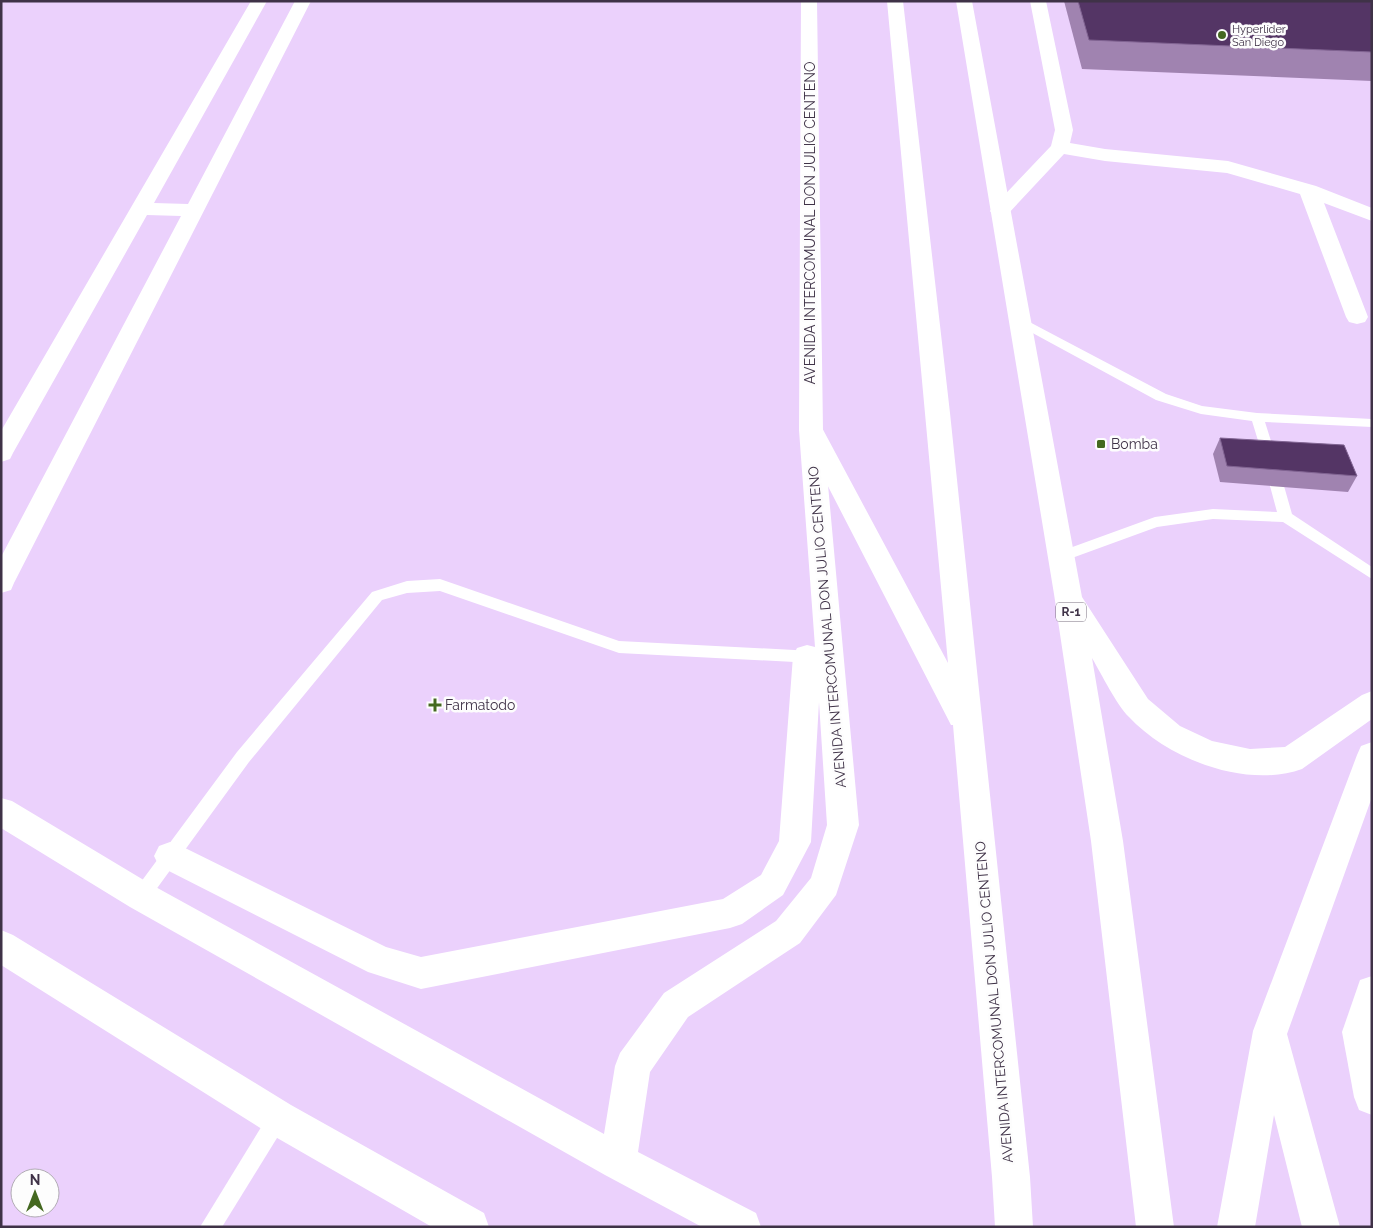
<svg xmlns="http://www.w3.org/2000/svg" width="1373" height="1228" viewBox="0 0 1373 1228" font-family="Raleway,sans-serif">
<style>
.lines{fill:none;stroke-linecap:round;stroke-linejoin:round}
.lane{fill:#fff;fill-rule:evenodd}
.street{fill:#fff;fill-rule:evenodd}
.primary{fill:#fff;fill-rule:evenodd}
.wall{fill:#a083b0}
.building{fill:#543565;stroke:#816492}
.poi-dot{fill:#446820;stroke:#fdfdfd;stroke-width:2}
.labels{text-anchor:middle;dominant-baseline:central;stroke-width:5;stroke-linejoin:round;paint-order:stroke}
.far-poi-label{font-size:11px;fill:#3f3247;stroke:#fdfdfd;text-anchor:start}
.shield{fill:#fdfdfd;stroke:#786f7e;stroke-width:1}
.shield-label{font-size:12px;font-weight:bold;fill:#3f3247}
.street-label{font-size:14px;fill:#3f3247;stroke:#fdfdfd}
.poi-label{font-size:14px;fill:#3f3247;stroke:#fdfdfd;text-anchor:start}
</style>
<rect width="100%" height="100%" fill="#ebd1fc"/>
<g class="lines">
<g class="lane">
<path d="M1020 317 1166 394 1202 406 1257 413 1372 419V427L1265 422 1276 457 1274 460H1264L1252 421 1201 414 1156 400 1016 324 1014 321 1016 318Z"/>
<path d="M1277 481 1282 483 1284 486 1292 514 1372 567V579L1283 522 1213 519 1157 527 1061 562 1056 561 1054 557 1056 553 1155 517 1213 509 1277 512 1270 486 1272 483Z"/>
<path d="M440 579 619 641 813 651 818 653 821 657 818 661 813 663 619 653 440 591 407 593 382 600 249 762 147 902 141 904 135 902 132 896 135 890 237 752 372 592 407 581Z"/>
<path d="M278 1108 285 1111 288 1118 285 1125 222 1227H200L271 1111Z"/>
</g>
<g class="street">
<path d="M251 1H267L154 203 188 204 295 1H311L14 583 11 590 1 593V557L181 216 147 215 13 453 10 459 1 462V431Z"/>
<path d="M801 1H817L823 430 859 825 836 895 800 943 688 1017 650 1072 638 1152 756 1213 761 1227H702L605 1175 130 907 1 828V798L12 801 152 885 604 1134 615 1066 620 1053 664 993 776 921 811 878 827 825 819 702 811 842 783 895 742 924 730 928 421 989 368 972 159 866 154 856 159 846 170 842 181 846 386 947 421 957 723 899 761 875 779 841 793 656 797 648 807 645 815 647 799 430Z"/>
<path d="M1030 1H1046L1073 130 1070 143 1105 149 1228 161 1316 186 1372 208V221L1324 203 1368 317 1365 322 1357 324 1349 322 1346 317 1300 194 1227 173 1105 161 1064 154 1007 215 1000 217 993 215 990 211 993 207 1051 146 1055 130Z"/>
<path d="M1372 742V797L1287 1034 1340 1227H1302L1274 1115 1255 1227H1217L1253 1031 1357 755 1361 746Z"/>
<path d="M1 930 13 935 291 1105 484 1213 489 1227H432L265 1131 1 965Z"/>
<path d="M1372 976V1115L1359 1110 1354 1097 1342 1032 1360 980Z"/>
</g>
<g class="primary">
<path d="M887 1H903L950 413 1030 1177 1033 1227H995L992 1177 953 725H951L799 430 802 424 811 422 820 424 948 663Z"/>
<path d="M956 1H972L1082 597 1148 699 1180 726 1212 741 1250 749 1285 747 1362 695 1372 691V719L1302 769C1246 789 1168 759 1129 717 1116 704 1102 675 1092 658L1123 841 1174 1227H1136L1091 841 1054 594Z"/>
</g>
</g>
<g class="wall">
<path d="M1064 1H1372V81L1082 69Z"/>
<path d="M1220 438 1357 476 1348 492 1220 482 1213 454Z"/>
</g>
<g class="building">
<path d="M1078 1H1372V52L1089 40Z"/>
<path d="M1220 438 1344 445 1357 476 1227 466Z"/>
</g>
<g class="poi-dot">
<circle cx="1222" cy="35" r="5"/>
<rect x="1096" y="439" width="10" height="10" rx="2.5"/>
<path d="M432.5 697.5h5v5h5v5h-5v5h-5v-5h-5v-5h5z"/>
</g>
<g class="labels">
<g class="far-poi-label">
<text x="1232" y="29">Hyperlíder<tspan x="1232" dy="13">San Diego</tspan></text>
</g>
<rect class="shield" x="1056" y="602.5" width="30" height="19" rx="4"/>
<g class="shield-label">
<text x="1071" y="612">R-1</text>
</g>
<g class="street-label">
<text transform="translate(810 223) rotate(-90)">AVENIDA INTERCOMUNAL DON JULIO CENTENO</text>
<text transform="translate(827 627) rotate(-95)">AVENIDA INTERCOMUNAL DON JULIO CENTENO</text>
<text transform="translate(994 1002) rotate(-95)">AVENIDA INTERCOMUNAL DON JULIO CENTENO</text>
</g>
<g class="poi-label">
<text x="1111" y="444">Bomba</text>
<text x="445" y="705">Farmatodo</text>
</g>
</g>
<rect width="1373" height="1228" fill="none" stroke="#3f3247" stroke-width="5"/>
<g transform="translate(35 1193)"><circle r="24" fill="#fdfdfd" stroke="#b1acb4"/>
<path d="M0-4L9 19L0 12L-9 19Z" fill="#446820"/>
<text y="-8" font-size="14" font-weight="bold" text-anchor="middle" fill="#3f3247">N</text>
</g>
</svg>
